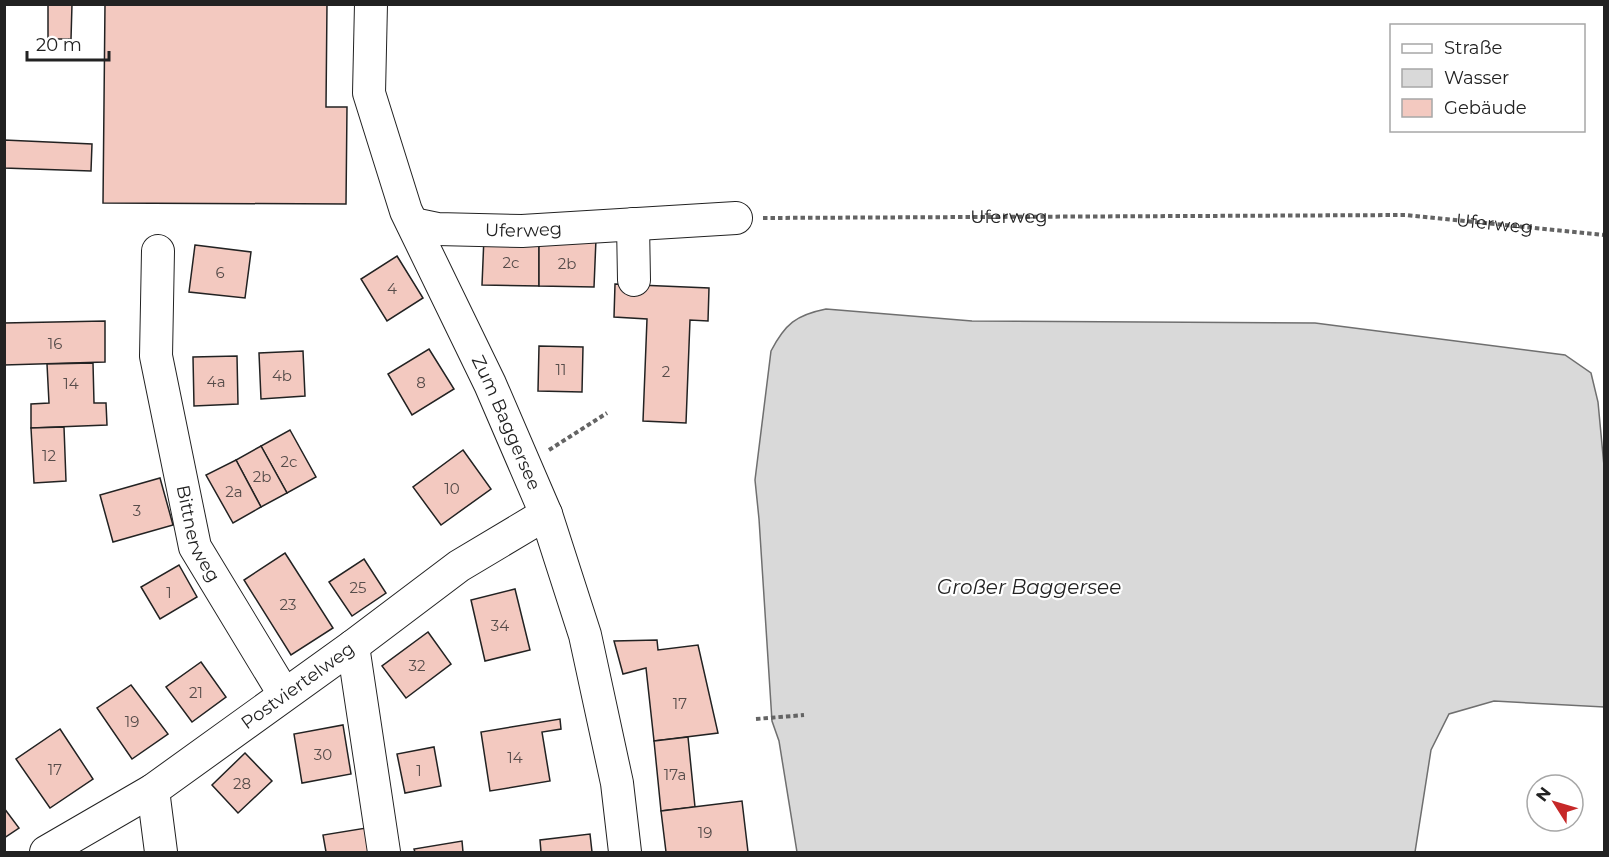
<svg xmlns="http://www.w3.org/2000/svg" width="1609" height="857" viewBox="0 0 1609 857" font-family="Montserrat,sans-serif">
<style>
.water{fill:#d9d9d9;stroke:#6f6f6f;stroke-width:1.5}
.building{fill:#f3c9c0;stroke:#222;stroke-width:1.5}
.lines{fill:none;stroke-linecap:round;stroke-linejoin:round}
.minor-casing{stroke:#222;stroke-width:34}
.path{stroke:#646464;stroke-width:4;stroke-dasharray:4.5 3;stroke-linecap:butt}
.minor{stroke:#fff;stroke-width:32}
.labels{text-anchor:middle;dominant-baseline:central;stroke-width:4.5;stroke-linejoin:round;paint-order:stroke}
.number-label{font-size:15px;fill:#564c4a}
.street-label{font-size:18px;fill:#222;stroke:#fff}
.water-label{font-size:20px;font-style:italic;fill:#222;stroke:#fff}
</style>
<rect width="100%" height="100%" fill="#fff"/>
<path class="water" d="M826 309 972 321 1315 323 1565 355 1591 373 1598 402 1604 466V707L1494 701 1449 714 1431 750 1415 852H797L779 741 772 721 759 519 755 480 771 351C785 324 796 315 826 309Z"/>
<g class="building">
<path d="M48 4H72L71 39H48Z"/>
<path d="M105 4H327L326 107H347L346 204 103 203Z"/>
<path d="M4 140 92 144 91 171 4 168Z"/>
<path d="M484 237 539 238V286L482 285Z"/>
<path d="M539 238 596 239 594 287 539 286Z"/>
<path d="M195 245 251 252 245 298 189 292Z"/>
<path d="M397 256 423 298 387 321 361 279Z"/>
<path d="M615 284 709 288 708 321 690 320 686 423 643 421 647 319 614 317Z"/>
<path d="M105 321V362L4 365V323Z"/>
<path d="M539 346 583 347 582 392 538 391Z"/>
<path d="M429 349 454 389 412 415 388 374Z"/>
<path d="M303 351 305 396 261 399 259 353Z"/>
<path d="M237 356 238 404 194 406 193 357Z"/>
<path d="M93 363 94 403H106L107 425 31 428V404L49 403 47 364Z"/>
<path d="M64 427 66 481 34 483 31 428Z"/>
<path d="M290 430 316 477 287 493 261 446Z"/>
<path d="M261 446 287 493 261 507 236 460Z"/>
<path d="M463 450 491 489 441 525 413 487Z"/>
<path d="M236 460 261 507 233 523 206 475Z"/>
<path d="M160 478 173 525 113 542 100 495Z"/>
<path d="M285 553 333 628 291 655 244 580Z"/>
<path d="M364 559 386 593 352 616 329 582Z"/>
<path d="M179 565 197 597 160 619 141 587Z"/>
<path d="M515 589 530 650 485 661 471 600Z"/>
<path d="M428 632 451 664 406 698 382 666Z"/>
<path d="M657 640 658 650 698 645 718 733 654 741 646 668 623 674 614 641Z"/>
<path d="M201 662 226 697 192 722 166 687Z"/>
<path d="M131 685 168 734 132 759 97 708Z"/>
<path d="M560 719 561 729 542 732 550 781 490 791 481 732Z"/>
<path d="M343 725 351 774 302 783 294 734Z"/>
<path d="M60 729 93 779 50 808 16 759Z"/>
<path d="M688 737 695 807 661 811 654 741Z"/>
<path d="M434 747 441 786 405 793 397 754Z"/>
<path d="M245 753 272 781 238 813 212 785Z"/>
<path d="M742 801 748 852H666L661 811Z"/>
<path d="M4 808 19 828 4 838Z"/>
<path d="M366 828 370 852H326L323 835Z"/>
<path d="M590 834 592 852H538H541L540 840Z"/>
<path d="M462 841 463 852H415L414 849Z"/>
</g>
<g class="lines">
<defs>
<g id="minor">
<path id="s2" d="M371 4 369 93 406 211 490 384 546 514 585 635 617 783 625 852"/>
<path id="s3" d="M413 224 437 229 522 231 736 218"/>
<path d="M633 224 634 280"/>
<path id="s4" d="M158 251 156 356 195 547 284 694"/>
<path d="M353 646 384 852"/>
<path d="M153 790 161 852"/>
<path id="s5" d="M46 852 153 790 353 646 459 566 546 514"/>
</g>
</defs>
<use href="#minor" class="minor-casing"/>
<g class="path">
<path id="s1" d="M763 218 1405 215 1604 235"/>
<path d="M549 450 607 413"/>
<path d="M756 719 804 715"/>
</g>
<use href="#minor" class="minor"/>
</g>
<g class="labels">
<g class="number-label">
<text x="511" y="262">2c</text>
<text x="567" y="263">2b</text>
<text x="220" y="272">6</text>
<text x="392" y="288">4</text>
<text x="55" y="343">16</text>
<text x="561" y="369">11</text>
<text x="666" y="371">2</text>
<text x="282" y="375">4b</text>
<text x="216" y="381">4a</text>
<text x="421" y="382">8</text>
<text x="71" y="383">14</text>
<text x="49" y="455">12</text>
<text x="289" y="461">2c</text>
<text x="262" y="476">2b</text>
<text x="452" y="488">10</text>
<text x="234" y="491">2a</text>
<text x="137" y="510">3</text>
<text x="358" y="587">25</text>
<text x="169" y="592">1</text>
<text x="288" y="604">23</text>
<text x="500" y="625">34</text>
<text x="417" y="665">32</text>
<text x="196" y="692">21</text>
<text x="680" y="703">17</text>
<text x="132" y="721">19</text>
<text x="323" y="754">30</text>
<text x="515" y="757">14</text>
<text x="55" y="769">17</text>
<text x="419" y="770">1</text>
<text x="675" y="774">17a</text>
<text x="242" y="783">28</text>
<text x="705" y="832">19</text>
</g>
<g class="street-label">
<text stroke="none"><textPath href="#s1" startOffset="246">Uferweg</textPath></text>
<text stroke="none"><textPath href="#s1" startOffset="732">Uferweg</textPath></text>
<text stroke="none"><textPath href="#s3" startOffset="111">Uferweg</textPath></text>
<text stroke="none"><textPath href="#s2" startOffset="447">Zum Baggersee</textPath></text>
<text stroke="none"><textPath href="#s4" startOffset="288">Bittnerweg</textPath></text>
<text stroke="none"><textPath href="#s5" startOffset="302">Postviertelweg</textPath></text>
</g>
<g class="water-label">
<text x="1029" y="587">Großer Baggersee</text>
</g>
</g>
<rect width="1609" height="857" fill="none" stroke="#222222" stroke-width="12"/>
<rect x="1390" y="24" width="195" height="108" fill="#ffffff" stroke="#a7a7a7" stroke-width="1.5"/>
<rect x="1402" y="44" width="30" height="9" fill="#ffffff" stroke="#a7a7a7" stroke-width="1.5"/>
<text x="1444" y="54" font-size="18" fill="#222222">Straße</text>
<rect x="1402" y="69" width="30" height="18" fill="#d9d9d9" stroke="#a7a7a7" stroke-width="1.5"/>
<text x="1444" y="84" font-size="18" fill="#222222">Wasser</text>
<rect x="1402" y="99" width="30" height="18" fill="#f3c9c0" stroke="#a7a7a7" stroke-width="1.5"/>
<text x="1444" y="114" font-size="18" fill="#222222">Gebäude</text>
<g transform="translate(1555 803) rotate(307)"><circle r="28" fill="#ffffff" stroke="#a7a7a7" stroke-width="1.5"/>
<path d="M0-4.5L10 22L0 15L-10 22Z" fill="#c62828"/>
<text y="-9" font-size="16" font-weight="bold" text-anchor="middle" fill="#222222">N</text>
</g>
<path d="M27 51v9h82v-9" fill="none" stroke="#222222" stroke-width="3"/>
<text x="36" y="51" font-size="18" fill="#222222" stroke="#ffffff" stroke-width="4.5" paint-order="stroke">20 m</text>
</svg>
